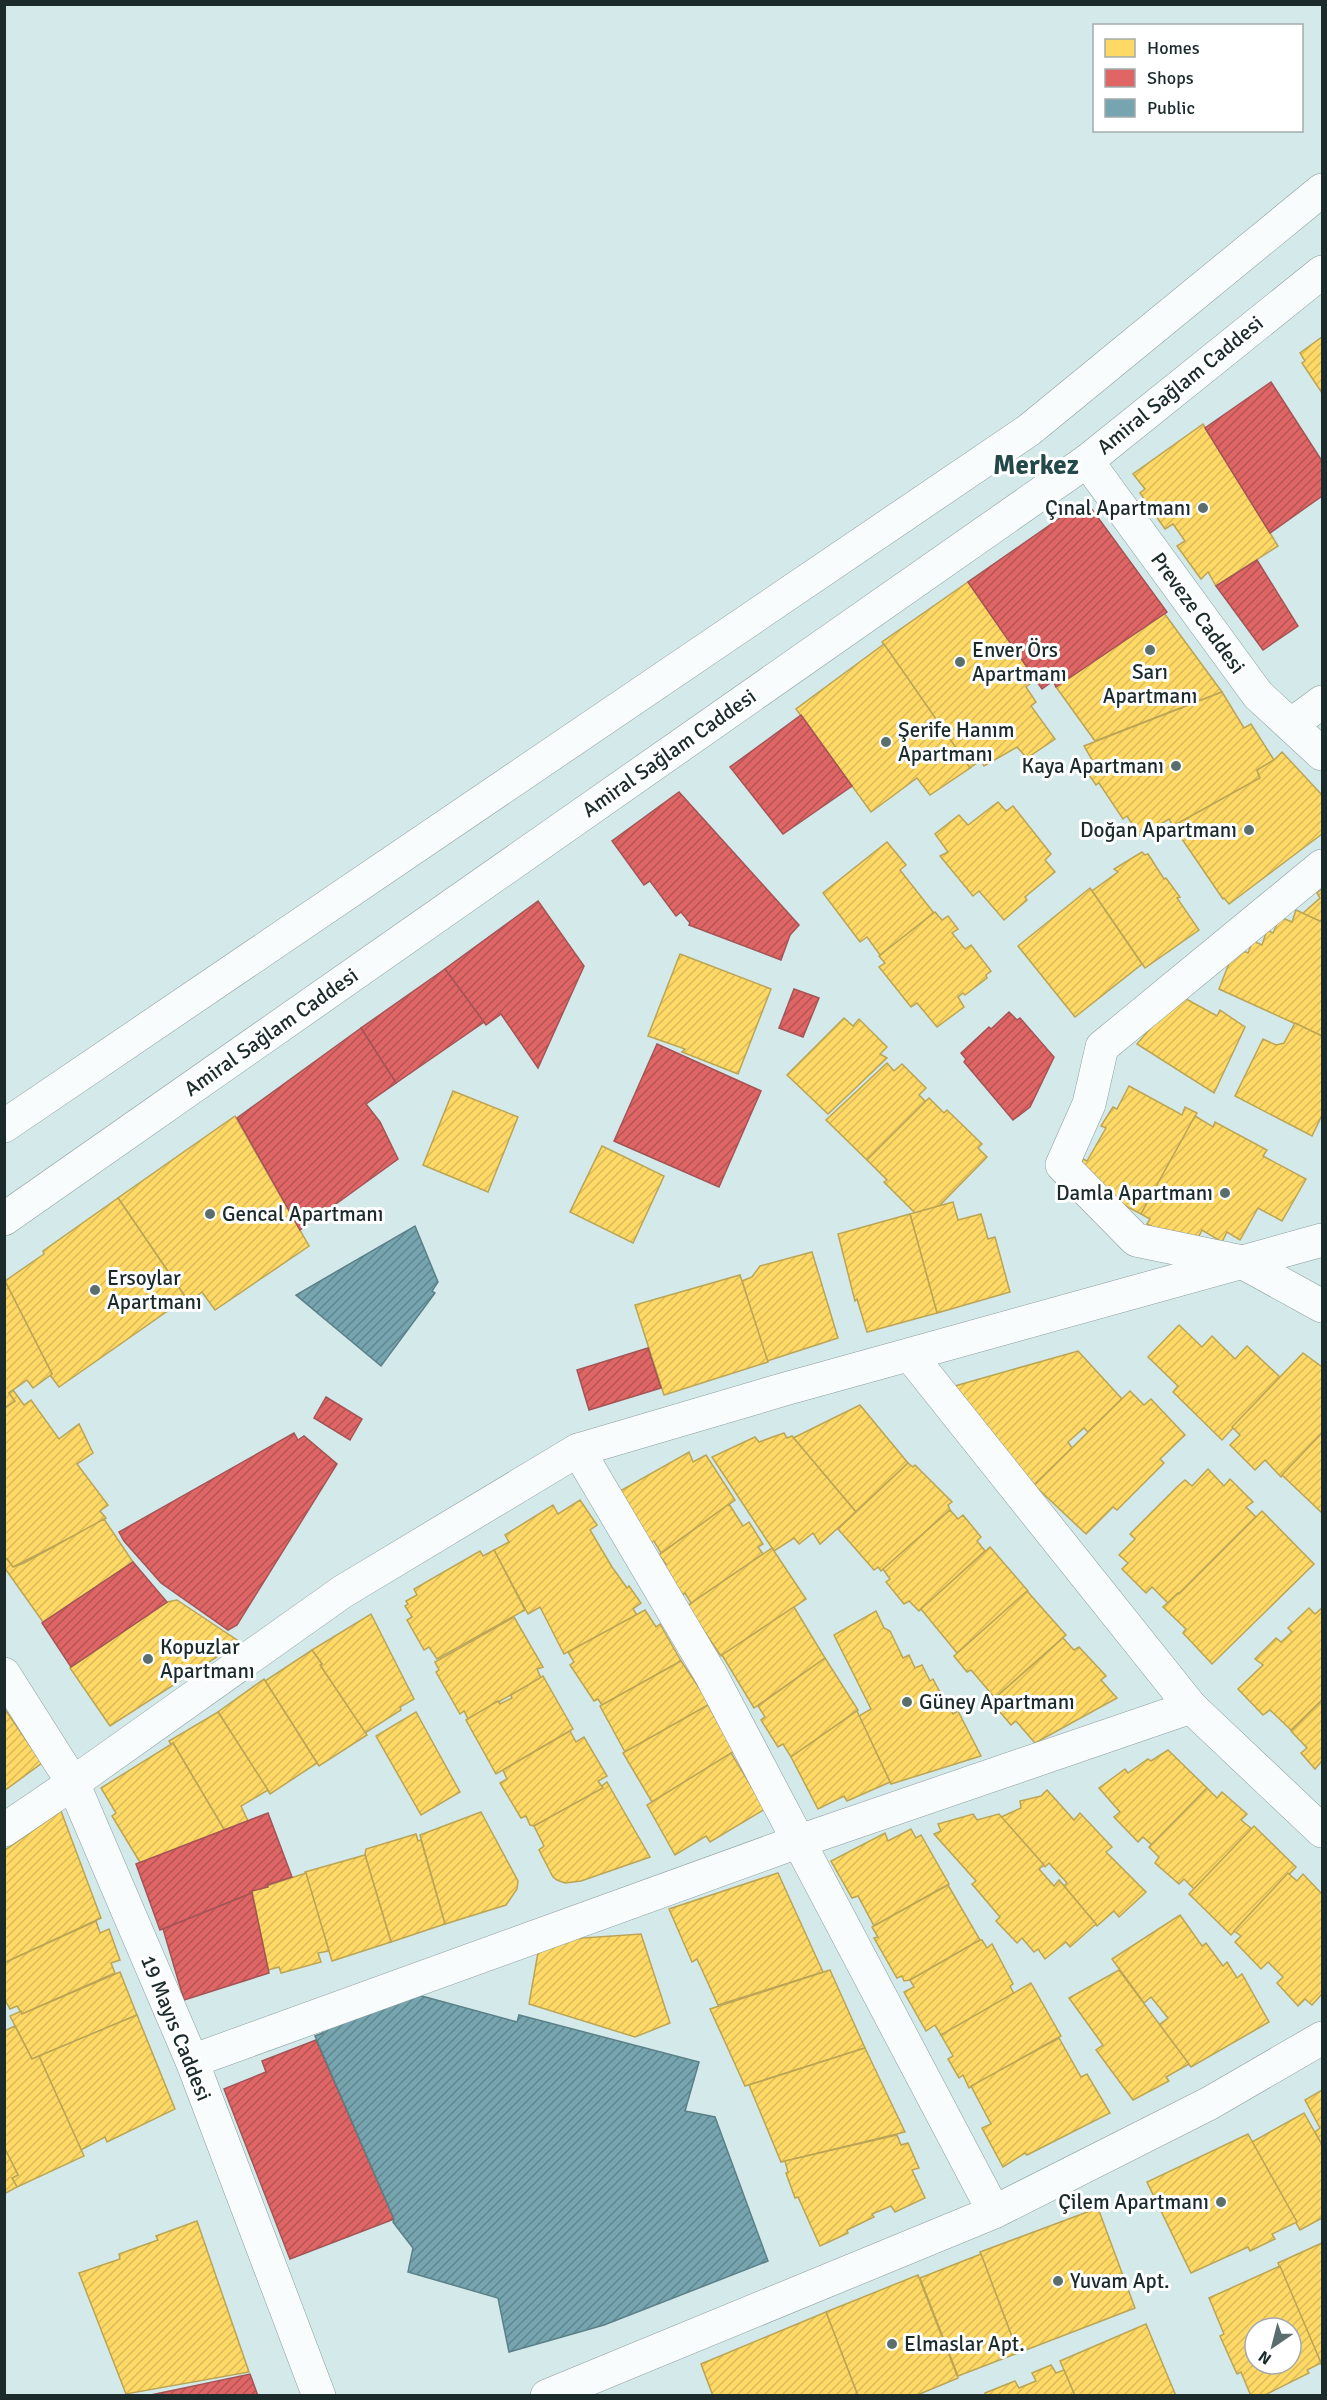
<svg xmlns="http://www.w3.org/2000/svg" width="1327" height="2400" viewBox="0 0 1327 2400" font-family="Signika,sans-serif">
<style>
.homes{fill:url(#homes-hatch);stroke:#bba555;stroke-width:1.5;fill-rule:evenodd}
.shops{fill:url(#shops-hatch);stroke:#a55455;stroke-width:1.5}
.public{fill:url(#public-hatch);stroke:#5b8088;stroke-width:1.5}
.lines{fill:none;stroke-linecap:round;stroke-linejoin:round}
.street-casing{stroke:#8c9d9e;stroke-width:34}
.secondary-casing{stroke:#8c9d9e;stroke-width:34}
.street{stroke:#f8fcfc;stroke-width:33}
.secondary{stroke:#f8fcfc;stroke-width:33}
.poi-dot{fill:#5b6e6e;stroke:#fff;stroke-width:2}
.labels{text-anchor:middle;dominant-baseline:central;stroke-width:6;stroke-linejoin:round;paint-order:stroke}
.street-label{font-size:21px;fill:#1b2b2c;stroke:#fff}
.poi-label{font-size:21px;fill:#1b2b2c;stroke:#fff;text-anchor:start}
.district-label{font-size:27px;font-weight:bold;fill:#24494b;stroke:#fff}
</style>
<defs>
<pattern id="homes-hatch" width="6" height="6" patternUnits="userSpaceOnUse" patternTransform="scale(1.5)"><rect width="6" height="6" fill="#ffd966"/><path d="M-1 1l2-2M0 6l6-6M5 7l2-2" fill="none" stroke="#daba59"/></pattern>
<pattern id="shops-hatch" width="6" height="6" patternUnits="userSpaceOnUse" patternTransform="scale(1.5)"><rect width="6" height="6" fill="#e06666"/><path d="M-1 1l2-2M0 6l6-6M5 7l2-2" fill="none" stroke="#b55454"/></pattern>
<pattern id="public-hatch" width="6" height="6" patternUnits="userSpaceOnUse" patternTransform="scale(1.5)"><rect width="6" height="6" fill="#76a5af"/><path d="M-1 1l2-2M0 6l6-6M5 7l2-2" fill="none" stroke="#60878f"/></pattern>
</defs>
<rect width="100%" height="100%" fill="#d3e9ea"/>
<g class="homes">
<path d="M1322 337V393L1302 363 1305 361 1300 353Z"/>
<path d="M1203 424 1278 546 1216 586 1208 572 1201 579 1177 546 1185 541 1173 524 1165 529 1140 493 1145 489 1133 474Z"/>
<path d="M968 582 1036 679 1026 687 1036 702 1031 706 1055 739 1027 758 1017 747 984 766 981 760 970 768 882 642Z"/>
<path d="M1164 613 1222 692 1095 741 1056 687Z"/>
<path d="M884 644 970 768 930 795 917 778 871 812 796 709Z"/>
<path d="M1222 692 1244 728 1251 724 1274 760 1257 770 1260 778 1173 826 1169 819 1140 836 1127 816 1123 819 1099 783 1096 785 1085 769 1094 763 1084 746Z"/>
<path d="M1282 752 1322 795V834L1229 904 1224 898 1223 899 1173 826 1260 778 1257 770 1274 760Z"/>
<path d="M998 802 1006 811 1013 806 1051 854 1045 860 1055 872 1025 897 1027 900 1004 920 979 891 973 896 940 856 948 852 935 834 959 815 968 825Z"/>
<path d="M887 842 906 865 900 870 934 913 880 955 867 937 860 942 823 893Z"/>
<path d="M1142 852 1145 855 1148 854 1164 879 1166 878 1180 897 1177 898 1199 930 1145 968 1092 891 1118 872 1114 869Z"/>
<path d="M1090 888 1142 964 1075 1017 1018 946Z"/>
<path d="M1322 889V922L1302 914 1320 898 1317 893Z"/>
<path d="M1296 910 1322 922V1036L1219 989 1235 948 1248 953 1253 941 1262 945 1267 930 1273 933 1280 917 1292 922Z"/>
<path d="M935 912 942 920 948 916 958 929 952 933 965 949 971 945 991 971 986 975 987 978 965 995 963 993 958 997 964 1007 937 1027 917 1003 911 1007 879 967 885 963 879 956Z"/>
<path d="M680 954 771 989 738 1074 682 1052 685 1049 648 1036Z"/>
<path d="M1179 995 1217 1016 1220 1010 1245 1027 1214 1093 1137 1044Z"/>
<path d="M844 1018 853 1026 859 1019 887 1047 880 1054 887 1058 828 1114 787 1075Z"/>
<path d="M1295 1023 1322 1036V1115L1312 1136 1235 1096 1263 1039 1276 1045 1284 1043Z"/>
<path d="M887 1063 894 1071 902 1064 926 1088 919 1095 926 1102 867 1160 826 1120Z"/>
<path d="M1129 1086 1182 1115 1185 1107 1197 1113 1141 1214 1108 1197 1079 1168 1083 1159 1087 1161 1106 1128 1101 1126 1113 1107 1117 1109Z"/>
<path d="M453 1091 518 1117 488 1192 423 1165Z"/>
<path d="M929 1098 944 1113 947 1110 982 1144 978 1148 987 1157 938 1207 915 1213 884 1182 887 1180 867 1160Z"/>
<path d="M235 1116 309 1246 215 1310 202 1292 189 1302 118 1198Z"/>
<path d="M1195 1116 1213 1127 1215 1122 1267 1150 1263 1156 1306 1179 1282 1221 1258 1208 1240 1240 1227 1232 1222 1242 1202 1230 1195 1244 1175 1240 1147 1224 1150 1219 1141 1214Z"/>
<path d="M602 1146 664 1176 633 1243 570 1212Z"/>
<path d="M118 1198 186 1298 59 1387 50 1375 52 1374 5 1281 44 1254 43 1251Z"/>
<path d="M953 1202 958 1220 981 1214 988 1239 995 1237 1010 1292 937 1313 910 1214Z"/>
<path d="M910 1214 937 1313 867 1332 857 1299 855 1301 838 1234Z"/>
<path d="M812 1252 838 1338 767 1361 742 1281 752 1277 760 1266Z"/>
<path d="M740 1275 768 1362 664 1395 635 1305Z"/>
<path d="M5 1281 52 1374 33 1388 27 1380 9 1393 15 1401 4 1409Z"/>
<path d="M1179 1325 1202 1347 1212 1336 1235 1359 1247 1346 1280 1377 1222 1440 1173 1392 1178 1386 1148 1357Z"/>
<path d="M1078 1351 1122 1399 1088 1432 1084 1428 1068 1442 1072 1448 1034 1485 955 1386Z"/>
<path d="M1303 1353 1322 1367V1433L1281 1477 1265 1460 1255 1470 1230 1445 1240 1435 1232 1427Z"/>
<path d="M13 1390 24 1405 31 1400 59 1439 79 1424 93 1453 77 1464 108 1505 100 1511 106 1518 97 1524 13 1567 7 1559 4 1560V1409L15 1401 9 1393Z"/>
<path d="M1130 1391 1144 1405 1151 1399 1185 1435 1160 1459 1164 1463 1117 1510 1113 1507 1086 1534 1034 1485Z"/>
<path d="M860 1405 908 1463 856 1512 793 1438Z"/>
<path d="M784 1433 787 1438 792 1436 856 1512 820 1544 813 1533 799 1544 794 1538 774 1551 712 1457 755 1437 759 1442Z"/>
<path d="M1322 1433V1513L1282 1475Z"/>
<path d="M689 1452 693 1462 706 1455 735 1500 661 1553 654 1541 645 1547 613 1495Z"/>
<path d="M908 1463 913 1467 915 1465 952 1502 948 1505 950 1510 881 1571 878 1567 874 1570 838 1529Z"/>
<path d="M1208 1469 1224 1486 1230 1479 1253 1502 1246 1507 1256 1517 1179 1594 1178 1593 1168 1603 1152 1587 1146 1593 1122 1569 1128 1563 1119 1555 1135 1539 1130 1534 1178 1486 1185 1480 1192 1486Z"/>
<path d="M580 1500 597 1525 590 1530 612 1567 627 1588 629 1586 641 1603 633 1609 637 1615 564 1654 540 1607 528 1614 494 1550 509 1542 505 1535 553 1505 558 1514Z"/>
<path d="M729 1504 743 1526 749 1522 763 1544 758 1547 763 1554 691 1603 685 1593 683 1595 662 1565 666 1564 659 1555Z"/>
<path d="M950 1510 958 1519 963 1515 981 1537 977 1541 985 1551 919 1611 909 1601 904 1604 886 1582 890 1579 883 1569Z"/>
<path d="M1262 1511 1314 1564 1212 1664 1183 1633 1186 1629 1163 1607 1178 1593 1179 1594Z"/>
<path d="M104 1519 133 1562 43 1622 4 1567V1560L7 1559 13 1567 24 1563Z"/>
<path d="M990 1547 1028 1591 957 1653 921 1609Z"/>
<path d="M772 1548 806 1599 721 1656 687 1606Z"/>
<path d="M494 1550 525 1610 437 1659 429 1647 424 1650 407 1620 412 1617 405 1606 408 1604 406 1601 417 1595 414 1589 480 1551 483 1556Z"/>
<path d="M1027 1591 1066 1635 995 1698 971 1670 967 1672 954 1656Z"/>
<path d="M177 1600 240 1642 110 1726 70 1668 167 1602Z"/>
<path d="M794 1607 825 1658 754 1708 722 1655Z"/>
<path d="M1309 1608 1315 1614 1322 1608V1700L1291 1730 1270 1710 1263 1715 1238 1689 1263 1665 1255 1659 1276 1638 1281 1642 1292 1632 1288 1628Z"/>
<path d="M645 1610 656 1627 660 1624 681 1661 602 1705 598 1699 594 1701 570 1665 574 1662 568 1652Z"/>
<path d="M876 1611 884 1628 890 1631 903 1658 909 1655 915 1668 922 1665 930 1681 933 1679 942 1696 943 1695 953 1714 958 1711 981 1756 891 1784 859 1716 871 1709 834 1635Z"/>
<path d="M371 1614 414 1699 400 1707 401 1710 365 1733 320 1665 322 1664 312 1650Z"/>
<path d="M514 1617 543 1667 537 1669 541 1678 468 1719 464 1711 460 1714 436 1672 439 1670 435 1662Z"/>
<path d="M1063 1638 1074 1650 1079 1647 1106 1676 1101 1680 1117 1698 1035 1743 1016 1721 1011 1725 995 1706 999 1703 995 1698Z"/>
<path d="M312 1650 322 1664 320 1665 367 1735 319 1766 265 1681Z"/>
<path d="M825 1658 858 1710 791 1757 783 1744 778 1747 761 1720 765 1717 758 1706Z"/>
<path d="M681 1661 710 1704 625 1752 600 1706Z"/>
<path d="M543 1676 573 1729 496 1774 466 1720 498 1701 500 1704 512 1698 511 1695Z"/>
<path d="M264 1679 317 1763 270 1794 218 1712Z"/>
<path d="M1322 1700V1763L1321 1762 1315 1769 1301 1753 1307 1748 1291 1731Z"/>
<path d="M708 1705 735 1751 652 1802 623 1753Z"/>
<path d="M4 1708 42 1763 4 1791Z"/>
<path d="M857 1711 890 1782 847 1801 844 1796 818 1809 791 1757Z"/>
<path d="M218 1712 268 1790 241 1806 248 1821 225 1831 173 1743 171 1745 169 1741Z"/>
<path d="M416 1712 460 1792 421 1815 376 1736Z"/>
<path d="M570 1731 576 1742 584 1737 607 1776 598 1781 603 1788 534 1826 530 1825 526 1816 521 1818 500 1783 507 1779 503 1770Z"/>
<path d="M173 1743 225 1831 141 1864 112 1816 116 1813 101 1788Z"/>
<path d="M1168 1750 1207 1788 1152 1845 1143 1837 1138 1842 1114 1817 1120 1812 1099 1788 1125 1769 1128 1773 1148 1759 1151 1761Z"/>
<path d="M731 1753 765 1809 710 1842 706 1836 675 1855 647 1805Z"/>
<path d="M607 1782 650 1857 581 1881 565 1883 557 1880 553 1877 539 1850 544 1846 534 1826 603 1788 602 1786Z"/>
<path d="M1207 1788 1217 1798 1222 1792 1247 1814 1241 1820 1252 1829 1194 1889 1184 1879 1179 1884 1155 1863 1159 1857 1149 1847Z"/>
<path d="M1047 1790 1074 1820 1080 1813 1112 1847 1106 1852 1146 1892 1119 1917 1114 1911 1097 1926 1064 1886 1067 1883 1049 1863 1045 1867 1001 1817 1021 1808 1020 1801 1041 1796Z"/>
<path d="M61 1811 101 1918 4 1963V1851Z"/>
<path d="M481 1812 518 1881 517 1889 506 1905 445 1924 420 1835Z"/>
<path d="M973 1814 977 1820 999 1814 1044 1865 1039 1869 1054 1886 1059 1880 1096 1924 1070 1947 1066 1942 1045 1959 1038 1949 1034 1952 1022 1938 1017 1943 996 1921 1000 1917 972 1884 976 1881 934 1834 941 1831 938 1824Z"/>
<path d="M1254 1826 1296 1867 1231 1935 1189 1894Z"/>
<path d="M911 1829 916 1838 921 1835 949 1884 874 1926 858 1896 852 1898 831 1861 885 1833 888 1841Z"/>
<path d="M416 1834 418 1841 421 1840 445 1924 391 1942 365 1855 366 1849Z"/>
<path d="M365 1855 391 1942 332 1961 305 1872Z"/>
<path d="M306 1873 329 1951 318 1953 321 1962 281 1973 279 1967 268 1970 252 1891Z"/>
<path d="M778 1873 823 1972 718 2005 697 1959 692 1962 669 1909Z"/>
<path d="M1288 1873 1297 1881 1303 1874 1322 1894V1994L1312 2005 1305 1999 1298 2006 1277 1983 1283 1977 1268 1962 1261 1969 1235 1942 1241 1936 1234 1931Z"/>
<path d="M948 1885 980 1940 910 1980 904 1981 902 1976 897 1978 874 1938 878 1937 872 1927Z"/>
<path d="M1180 1915 1202 1946 1206 1943 1223 1966 1227 1962 1237 1978 1242 1974 1269 2022 1191 2067 1159 2025 1168 2018 1151 1997 1144 2003 1112 1959Z"/>
<path d="M96 1921 100 1933 109 1929 120 1960 111 1963 115 1973 22 2014 17 2006 10 2009 4 1998V1963Z"/>
<path d="M641 1934 670 2023 635 2037 529 2004 540 1941Z"/>
<path d="M980 1940H982L987 1948 992 1944 1013 1984 1010 1986 1014 1994 941 2035 935 2025 926 2031 904 1992 914 1987 910 1980Z"/>
<path d="M830 1970 865 2048 745 2086 710 2009Z"/>
<path d="M1119 1970 1189 2064 1166 2077 1169 2081 1133 2100 1096 2050 1103 2045 1069 1998Z"/>
<path d="M120 1972 137 2015 32 2059 10 2016 21 2011 22 2014Z"/>
<path d="M1031 1983 1061 2036 969 2088 963 2075 959 2078 948 2059 953 2056 941 2035Z"/>
<path d="M137 2015 175 2109 107 2142 105 2137 81 2150 39 2056Z"/>
<path d="M15 2026 32 2059 39 2056 84 2156 17 2187 12 2178 18 2175 4 2147V2031Z"/>
<path d="M1059 2038 1081 2077 1087 2074 1110 2113 1027 2155 1025 2153 1003 2167 982 2128 991 2124 971 2086Z"/>
<path d="M865 2048 905 2132 781 2162 749 2085Z"/>
<path d="M1322 2090V2145L1315 2132 1320 2128 1305 2100Z"/>
<path d="M1304 2113 1322 2145V2218L1300 2230 1252 2142Z"/>
<path d="M1248 2134 1297 2222 1272 2234 1275 2239 1250 2251 1248 2247 1191 2273 1147 2182Z"/>
<path d="M897 2135 901 2145 908 2143 919 2168 912 2170 925 2198 895 2212 891 2206 872 2214 874 2217 847 2230 848 2233 820 2246 798 2197 795 2198 786 2173 788 2172 785 2161Z"/>
<path d="M4 2147 18 2175 12 2178 17 2187 4 2194Z"/>
<path d="M1098 2208 1135 2308 1018 2353 980 2252Z"/>
<path d="M197 2221 249 2372 126 2394 79 2273 120 2259 119 2254 158 2240 156 2236Z"/>
<path d="M1322 2243V2366L1278 2263Z"/>
<path d="M981 2254 1018 2353 958 2376 920 2278Z"/>
<path d="M1280 2266 1321 2363 1307 2370 1309 2373 1263 2396H1251L1241 2372 1237 2374 1220 2336 1224 2334 1209 2298ZM1255 2328H1291V2364H1255Z"/>
<path d="M918 2275 958 2378 915 2396H858L826 2312Z"/>
<path d="M826 2312 858 2396H713L701 2364Z"/>
<path d="M1146 2324 1176 2396H1075L1060 2361Z"/>
<path d="M1051 2365 1056 2373 1064 2370 1075 2396H986L985 2393 1015 2381 1019 2388 1036 2381 1032 2373Z"/>
</g>
<g class="shops">
<path d="M1271 382 1322 461V496L1270 533 1205 428Z"/>
<path d="M1080 504 1091 508 1167 612 1056 687 1053 681 1042 689 968 582Z"/>
<path d="M1257 560 1298 626 1263 650 1216 586Z"/>
<path d="M801 715 852 786 783 834 730 767Z"/>
<path d="M679 792 799 925 790 935 781 960 689 925 690 923 681 912 676 916 650 881 644 885 612 841Z"/>
<path d="M538 901 584 966 538 1068 501 1014 486 1025 445 969Z"/>
<path d="M445 969 484 1022 396 1083 361 1028Z"/>
<path d="M794 989 819 998 803 1037 779 1028Z"/>
<path d="M1009 1012 1017 1020 1020 1018 1054 1057 1030 1107 1013 1120 964 1062 966 1059 961 1053 989 1027 991 1029Z"/>
<path d="M361 1028 396 1083 366 1104 380 1122 398 1159 300 1230 237 1118Z"/>
<path d="M657 1044 761 1091 719 1187 614 1141Z"/>
<path d="M648 1348 661 1388 589 1410 577 1370Z"/>
<path d="M326 1397 362 1419 350 1440 314 1418Z"/>
<path d="M294 1433 298 1440 304 1436 337 1464 237 1625 228 1630 161 1583 124 1541 119 1532Z"/>
<path d="M133 1562 167 1602 71 1667 42 1623Z"/>
<path d="M268 1813 292 1877 267 1885 268 1887 252 1891V1893L160 1930 136 1864Z"/>
<path d="M252 1893 269 1973 184 2000 163 1929Z"/>
<path d="M316 2040 394 2219 290 2259 224 2089 266 2072 262 2061Z"/>
<path d="M250 2374 258 2396H146Z"/>
</g>
<g class="public">
<path d="M415 1226 438 1282 432 1291 435 1293 381 1366 296 1295Z"/>
<path d="M407 1992 517 2022 519 2015 699 2062 685 2111 715 2117 768 2261 604 2325 509 2352 498 2298 408 2272 413 2248 393 2222 394 2219 315 2036 323 2033 320 2028Z"/>
</g>
<g class="lines">
<defs>
<g id="street">
<path d="M1087 461 1258 695 1322 754"/>
<path d="M1291 725 1322 702"/>
<path d="M1322 866 1102 1047 1089 1104 1062 1165 1136 1240 1242 1262 1322 1306"/>
<path d="M910 1355 1191 1707 1322 1831"/>
<path d="M578 1450 711 1675 994 2212"/>
<path d="M4 1674 73 1783 192 2061 319 2396"/>
<path d="M4 1830 73 1783 342 1592 578 1450 785 1389 1322 1240"/>
<path d="M192 2061 797 1842 1191 1707"/>
<path d="M547 2396 994 2212 1210 2103 1322 2038"/>
</g>
<g id="secondary">
<path d="M4 1126 1029 430 1322 190"/>
<path d="M4 1219 1087 461 1322 272"/>
</g>
</defs>
<use href="#street" class="street-casing"/>
<use href="#secondary" class="secondary-casing"/>
<use href="#street" class="street"/>
<use href="#secondary" class="secondary"/>
</g>
<g class="poi-dot">
<circle cx="1203" cy="508" r="6"/>
<circle cx="1150" cy="650" r="6"/>
<circle cx="960" cy="662" r="6"/>
<circle cx="886" cy="742" r="6"/>
<circle cx="1176" cy="766" r="6"/>
<circle cx="1249" cy="830" r="6"/>
<circle cx="1225" cy="1193" r="6"/>
<circle cx="210" cy="1214" r="6"/>
<circle cx="95" cy="1290" r="6"/>
<circle cx="148" cy="1659" r="6"/>
<circle cx="907" cy="1702" r="6"/>
<circle cx="1221" cy="2202" r="6"/>
<circle cx="1058" cy="2281" r="6"/>
<circle cx="892" cy="2344" r="6"/>
</g>
<g class="labels">
<g class="street-label">
<text transform="translate(1180 385) rotate(-39)">Amiral Sağlam Caddesi</text>
<text transform="translate(1198 613) rotate(54)">Preveze Caddesi</text>
<text transform="translate(669 753) rotate(-35)">Amiral Sağlam Caddesi</text>
<text transform="translate(271 1032) rotate(-35)">Amiral Sağlam Caddesi</text>
<text transform="translate(176 2028) rotate(68)">19 Mayıs Caddesi</text>
</g>
<g class="poi-label">
<text x="1191" y="508" text-anchor="end">Çınal Apartmanı</text>
<text x="972" y="650">Enver Örs<tspan x="972" dy="24">Apartmanı</tspan></text>
<text x="1150" y="672" text-anchor="middle">Sarı<tspan x="1150" dy="24">Apartmanı</tspan></text>
<text x="898" y="730">Şerife Hanım<tspan x="898" dy="24">Apartmanı</tspan></text>
<text x="1164" y="766" text-anchor="end">Kaya Apartmanı</text>
<text x="1237" y="830" text-anchor="end">Doğan Apartmanı</text>
<text x="1213" y="1193" text-anchor="end">Damla Apartmanı</text>
<text x="222" y="1214">Gencal Apartmanı</text>
<text x="107" y="1278">Ersoylar<tspan x="107" dy="24">Apartmanı</tspan></text>
<text x="160" y="1647">Kopuzlar<tspan x="160" dy="24">Apartmanı</tspan></text>
<text x="919" y="1702">Güney Apartmanı</text>
<text x="1209" y="2202" text-anchor="end">Çilem Apartmanı</text>
<text x="1070" y="2281">Yuvam Apt.</text>
<text x="904" y="2344">Elmaslar Apt.</text>
</g>
<g class="district-label">
<text x="1036" y="465">Merkez</text>
</g>
</g>
<rect width="1327" height="2400" fill="none" stroke="#1b2b2c" stroke-width="12"/>
<rect x="1093" y="24" width="210" height="108" fill="#ffffff" stroke="#a4aaab" stroke-width="1.5"/>
<rect x="1105" y="39" width="30" height="18" fill="#ffd966" stroke="#a4aaab" stroke-width="1.5"/>
<text x="1147" y="54" font-size="18" fill="#1b2b2c">Homes</text>
<rect x="1105" y="69" width="30" height="18" fill="#e06666" stroke="#a4aaab" stroke-width="1.5"/>
<text x="1147" y="84" font-size="18" fill="#1b2b2c">Shops</text>
<rect x="1105" y="99" width="30" height="18" fill="#76a5af" stroke="#a4aaab" stroke-width="1.5"/>
<text x="1147" y="114" font-size="18" fill="#1b2b2c">Public</text>
<g transform="translate(1273 2346) rotate(215)"><circle r="28" fill="#ffffff" stroke="#a4aaab" stroke-width="1.5"/>
<path d="M0-4.5L10 22L0 15L-10 22Z" fill="#5b6e6e"/>
<text y="-9" font-size="16" font-weight="bold" text-anchor="middle" fill="#1b2b2c">N</text>
</g>
</svg>
